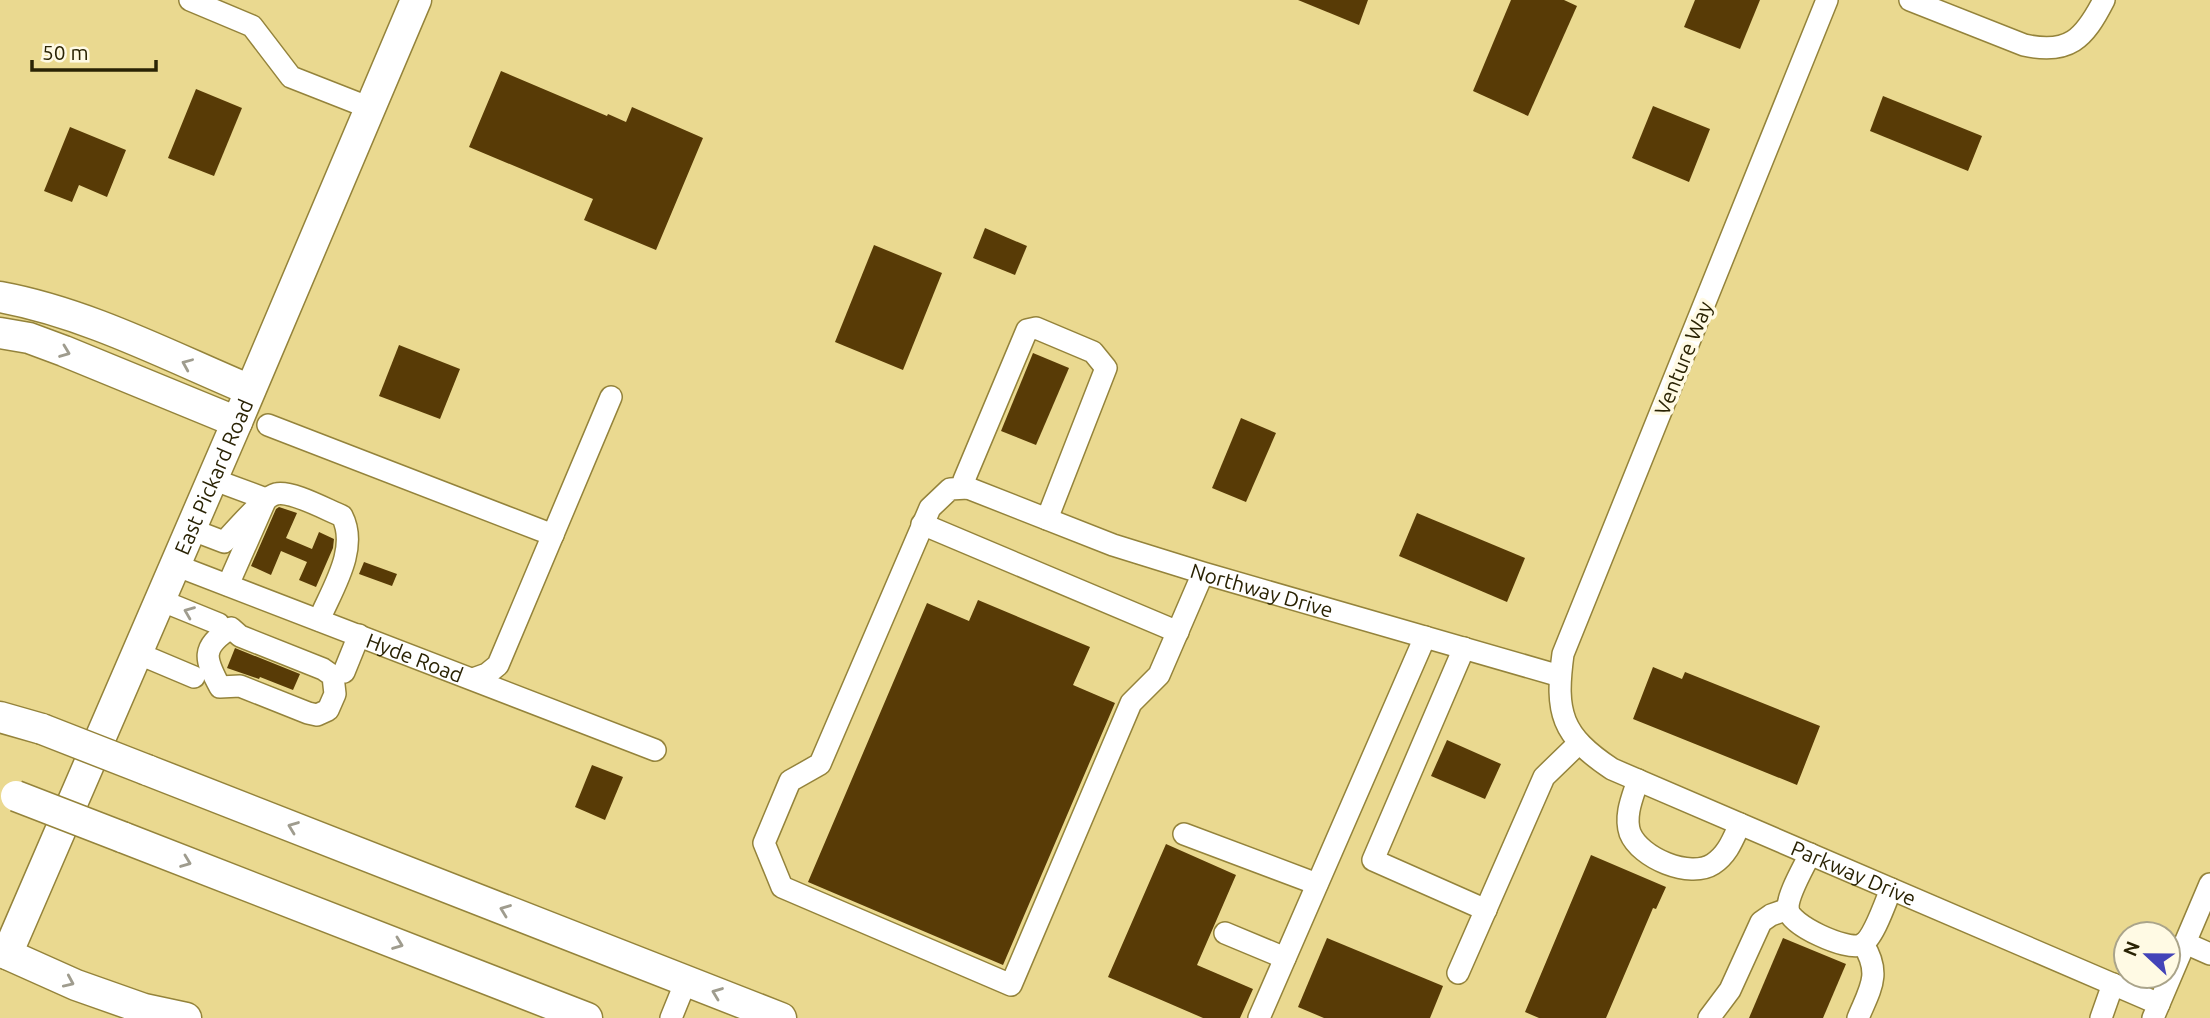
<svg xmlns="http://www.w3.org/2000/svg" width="2210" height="1018" viewBox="0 0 2210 1018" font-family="Ubuntu,sans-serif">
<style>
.building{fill:#583b06}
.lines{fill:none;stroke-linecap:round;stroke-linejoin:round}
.minor-casing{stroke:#94833b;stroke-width:24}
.highway-casing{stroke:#94833b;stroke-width:33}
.minor{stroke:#fff;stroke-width:21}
.highway{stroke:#fff;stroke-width:30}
.highway-bridge-casing{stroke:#94833b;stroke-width:33;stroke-linecap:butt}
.highway-bridge{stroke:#fff;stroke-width:30}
.oneway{stroke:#9f9c8e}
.labels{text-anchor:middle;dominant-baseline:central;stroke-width:7;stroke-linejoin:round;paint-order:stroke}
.street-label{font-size:21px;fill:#2a2304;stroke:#fffae4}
</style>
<rect width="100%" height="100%" fill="#ead990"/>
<g class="building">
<path d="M1298 0H1368L1359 25Z"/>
<path d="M1511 0H1564L1577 6 1528 116 1473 91Z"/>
<path d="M1695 0H1760L1740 49 1684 27Z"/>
<path d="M501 71 607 116 608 114 626 122 632 107 703 138 656 250 584 220 593 199 469 147Z"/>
<path d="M196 89 242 108 214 176 168 158Z"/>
<path d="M1883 96 1982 136 1968 171 1870 131Z"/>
<path d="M1653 106 1710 129 1689 182 1632 158Z"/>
<path d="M70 127 126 150 107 197 79 185 72 202 44 191Z"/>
<path d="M985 228 1027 246 1015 275 973 258Z"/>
<path d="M874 245 942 273 903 370 835 342Z"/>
<path d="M399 345 460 369 440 419 379 396Z"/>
<path d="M1033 353 1069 368 1036 445 1001 431Z"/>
<path d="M1241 418 1276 433 1246 502 1212 488Z"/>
<path d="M279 507 297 513 286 538 312 549 319 532 334 539 333 548 316 587 299 580 307 562 281 551 271 575 251 566 276 509Z"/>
<path d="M1417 513 1525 558 1507 602 1399 556Z"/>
<path d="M364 562 397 574 392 586 359 574Z"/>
<path d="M978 600 1090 647 1073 685 1115 703 1003 965 808 882 927 603 969 621Z"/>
<path d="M235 648 300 674 293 690 260 677 259 679 227 668Z"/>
<path d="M1653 667 1682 679 1685 672 1820 726 1797 785 1633 719Z"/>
<path d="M1447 740 1501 764 1485 799 1431 776Z"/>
<path d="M592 765 623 777 605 820 575 807Z"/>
<path d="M1166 844 1236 875 1197 965 1253 989 1240 1018H1203L1108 977Z"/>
<path d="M1591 855 1666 887 1656 909 1653 908 1606 1018H1539L1525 1012Z"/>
<path d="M1327 938 1443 986 1430 1018H1324L1298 1007Z"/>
<path d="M1783 938 1846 964 1823 1018H1749Z"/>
</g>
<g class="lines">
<defs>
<g id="minor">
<path d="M190 0 252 26 291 77 370 108"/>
<path id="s1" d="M1827 0 1563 654C1555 713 1561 735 1612 769L2159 1004"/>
<path d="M1910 0 2024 45C2069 55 2084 39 2104 0"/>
<path d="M268 425 553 535"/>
<path d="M212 479 266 499 228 585"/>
<path d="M968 488 964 480 1027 330 1036 328 1093 352 1106 368 1047 519"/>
<path d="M922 524 1178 632"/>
<path d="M190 529 224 542C234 532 263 497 276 494 291 490 327 510 342 516 359 549 332 589 319 620"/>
<path id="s2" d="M175 565 655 750"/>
<path id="s3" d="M1203 573 1159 675 1131 703 1011 985 782 887 764 843 790 781 820 764 930 508 950 489 968 488 1113 545 1203 573 1560 676"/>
<path d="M160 600 219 624"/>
<path d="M231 628 240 636 323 669 333 676 335 694 328 710 317 715 308 713 240 686 220 687C205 659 200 648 231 628Z"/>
<path d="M1464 648 1373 860 1486 910"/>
<path d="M137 653 194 677"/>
<path d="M344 672 359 635"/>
<path d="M473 679 487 674 498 665 611 397"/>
<path d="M1638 780C1633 796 1624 815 1630 833 1640 858 1690 879 1713 864 1728 854 1733 839 1740 824"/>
<path d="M1184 834 1317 884"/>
<path d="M1810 854C1804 867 1787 895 1788 909 1789 925 1847 951 1861 945 1873 940 1886 901 1891 889"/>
<path d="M1225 933 1285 958"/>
<path d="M2185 943 2210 954"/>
<path d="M1458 973 1544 777 1579 743"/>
<path d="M671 1018 686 981"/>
<path d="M1259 1018 1425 637"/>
<path d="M1709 1018 1730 990 1761 922 1771 915 1788 909"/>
<path d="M1858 1018C1870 989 1882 974 1863 944"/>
<path d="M2101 1018 2113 984"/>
<path d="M2153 1018 2210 884"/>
</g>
<g id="highway">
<path d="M0 297C87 313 169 356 250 390"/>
<path d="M0 333 29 338 64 351 237 422"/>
<path d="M0 717 42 729"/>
<path d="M147 770 781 1018"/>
<path d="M122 837 587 1018"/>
<path d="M0 951 76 985 144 1009 186 1018"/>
<path id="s4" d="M7 954 237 422 416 0"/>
</g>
</defs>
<use href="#minor" class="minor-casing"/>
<use href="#highway" class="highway-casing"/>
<use href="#minor" class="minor"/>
<use href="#highway" class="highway"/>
<defs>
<g id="highway-bridge">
<path d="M42 729 147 770"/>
<path d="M16 796 122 837"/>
</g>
</defs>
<use href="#highway-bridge" class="highway-bridge-casing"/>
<use href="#highway-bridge" class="highway-bridge"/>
</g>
<defs><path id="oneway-chevron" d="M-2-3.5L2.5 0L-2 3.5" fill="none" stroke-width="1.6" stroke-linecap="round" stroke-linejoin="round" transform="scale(1.75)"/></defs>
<g class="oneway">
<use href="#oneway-chevron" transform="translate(65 352) rotate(21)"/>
<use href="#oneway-chevron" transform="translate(187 364) rotate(-157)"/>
<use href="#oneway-chevron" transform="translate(189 612) rotate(-158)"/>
<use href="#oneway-chevron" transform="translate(293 827) rotate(-159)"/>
<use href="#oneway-chevron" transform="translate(186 862) rotate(21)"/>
<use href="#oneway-chevron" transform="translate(505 910) rotate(-159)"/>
<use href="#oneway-chevron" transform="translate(398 944) rotate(21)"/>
<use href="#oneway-chevron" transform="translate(69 982) rotate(24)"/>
<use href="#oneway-chevron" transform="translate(717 993) rotate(-159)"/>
</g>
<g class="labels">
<g class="street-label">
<text transform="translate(1683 358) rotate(-68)">Venture Way</text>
<text stroke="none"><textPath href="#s4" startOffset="520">East Pickard Road</textPath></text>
<text stroke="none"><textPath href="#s3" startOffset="1491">Northway Drive</textPath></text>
<text stroke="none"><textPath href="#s2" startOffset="257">Hyde Road</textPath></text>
<text stroke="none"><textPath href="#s1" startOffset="1104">Parkway Drive</textPath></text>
</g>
</g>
<g transform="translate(2147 955) rotate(292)"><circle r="33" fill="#fffae4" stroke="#aaa48a" stroke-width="2"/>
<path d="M0-5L12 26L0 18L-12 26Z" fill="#4343b8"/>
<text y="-10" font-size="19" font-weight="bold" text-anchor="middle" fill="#2a2304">N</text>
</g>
<path d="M32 60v10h124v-10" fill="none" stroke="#2a2304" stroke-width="3.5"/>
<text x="42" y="60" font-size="21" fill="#2a2304" stroke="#fffae4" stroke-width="5" paint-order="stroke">50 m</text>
</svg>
